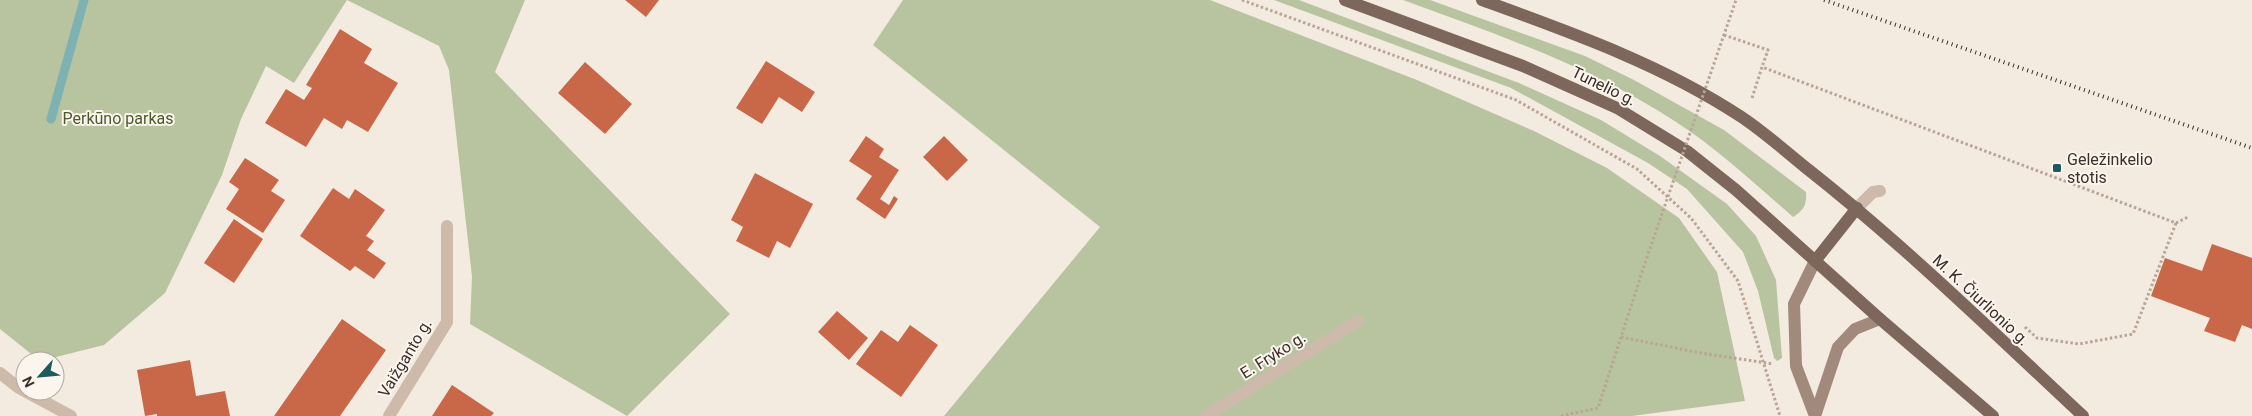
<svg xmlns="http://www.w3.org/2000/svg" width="2252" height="416" viewBox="0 0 2252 416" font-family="Roboto,sans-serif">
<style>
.green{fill:#b8c49f}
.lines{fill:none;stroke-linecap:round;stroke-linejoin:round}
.stream{stroke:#7eb1b2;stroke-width:9}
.building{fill:#c96749}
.path{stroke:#b9a495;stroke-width:3;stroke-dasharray:2.5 2.5;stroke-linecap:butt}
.lane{stroke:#cdbaab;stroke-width:12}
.street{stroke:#cdbaab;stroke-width:12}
.secondary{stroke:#a1897c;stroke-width:12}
.primary{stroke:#7d665b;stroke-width:12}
.rail{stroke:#3b2f2b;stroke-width:4;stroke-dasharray:1 4;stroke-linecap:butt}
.path-bridge{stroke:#b9a495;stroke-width:3;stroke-dasharray:2.5 2.5;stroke-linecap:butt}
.poi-dot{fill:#1e5b5e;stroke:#fbf5ed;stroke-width:2}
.labels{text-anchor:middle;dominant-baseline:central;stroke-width:4;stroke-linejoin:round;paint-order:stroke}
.street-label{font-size:16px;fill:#3b2f2b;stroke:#fbf5ed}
.park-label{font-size:16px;fill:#4a5a2d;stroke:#fbf5ed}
.poi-label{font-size:16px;fill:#3b2f2b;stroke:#fbf5ed;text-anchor:start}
</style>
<rect width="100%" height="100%" fill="#f4ebe0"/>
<g class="green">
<path d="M0 0H525L495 72 730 314 627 416 470 324 472 277 449 70 439 46 347 0 294 83 266 66 241 119 222 175 165 293 104 345 40 361 0 329Z"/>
<path d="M903 0H1210L1417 80 1534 131 1607 168 1679 218 1717 272 1745 401 1632 416H944L1100 227 873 45Z"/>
<path d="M1274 0H1299L1519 83 1601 120 1660 156 1727 204 1756 236 1776 280 1782 358 1777 361 1774 358 1758 291 1743 252 1687 189 1648 163 1511 88Z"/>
<path d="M1403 0H1430L1585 56 1634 80 1724 130 1806 192C1807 205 1804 210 1793 217 1755 184 1718 149 1676 122 1592 67 1496 34 1403 0Z"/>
</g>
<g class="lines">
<path class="stream" d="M51 119 84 0"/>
</g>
<g class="building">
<path d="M625 0H659L646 17Z"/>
<path d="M340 29 372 49 364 63 398 83 368 132 347 120 342 129 324 118 306 147 265 123 286 89 304 100 312 88 306 85Z"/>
<path d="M766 61 815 92 802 112 779 97 762 124 736 108Z"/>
<path d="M585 62 632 104 605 134 558 93Z"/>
<path d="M866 136 884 149 879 157 899 170 880 199 889 205 894 196 898 199 885 219 856 199 872 176 849 161Z"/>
<path d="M944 136 968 160 947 181 923 157Z"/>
<path d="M245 158 279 180 271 191 285 200 263 233 226 209 239 189 229 182Z"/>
<path d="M755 173 813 204 790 248 777 241 769 258 736 241 743 227 731 220Z"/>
<path d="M333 188 349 199 355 189 385 210 366 236 374 241 367 250 386 263 374 279 355 266 350 271 300 236Z"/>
<path d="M234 219 263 239 234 283 204 263Z"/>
<path d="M2212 244 2252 258V329L2242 325 2235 342 2204 331 2210 318 2151 296 2165 258 2202 271Z"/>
<path d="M837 311 868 338 849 360 818 332Z"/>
<path d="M342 319 386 350 340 416H274Z"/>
<path d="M910 325 938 345 901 397 856 364 881 330 898 342Z"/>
<path d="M190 360 196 396 225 391 230 416H157V414L145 416 137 370Z"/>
<path d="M452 385 494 413 491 416H432Z"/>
</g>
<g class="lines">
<g class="path">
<path d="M1242 0 1516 100 1637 169 1691 218 1738 281 1780 416"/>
<path d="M1724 35 1768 50 1762 67"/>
<path d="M1752 98 1762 67 2176 223 2188 217"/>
<path d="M2025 327 2037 338 2079 344 2133 334 2176 223"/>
<path d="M1621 337 1701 353 1773 364"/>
<path d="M1561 416 1598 408 1645 263"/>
</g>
<path class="lane" d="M1857 208 1873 192 1880 191"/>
<g class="street">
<path d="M0 373 19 388 71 416"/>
<path d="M389 416 447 322V226"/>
<path d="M1206 416 1358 321"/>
</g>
<g class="secondary">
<path d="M1815 416 1796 366 1794 304 1815 261"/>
<path d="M1815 416 1838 347 1855 329 1880 319"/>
</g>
<g class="primary">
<path d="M1345 0 1523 66 1617 108 1687 151 1736 190 1880 319 1993 416"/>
<path d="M1482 0C1570 32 1661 64 1740 116 1763 131 1784 150 1805 167 1903 244 1992 331 2083 416"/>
<path d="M1815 261 1857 208"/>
</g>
<path class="rail" d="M1824 0 2252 148"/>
<path class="path-bridge" d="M1645 263 1736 0"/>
</g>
<rect class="poi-dot" x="2052" y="163" width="10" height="10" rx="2.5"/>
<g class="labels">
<g class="street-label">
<text transform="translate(1604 86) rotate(26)">Tunelio g.</text>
<text transform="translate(1981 300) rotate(43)">M. K. Čiurlionio g.</text>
<text transform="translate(1273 355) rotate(-32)">E. Fryko g.</text>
<text transform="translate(405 358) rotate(-59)">Vaižganto g.</text>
</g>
<g class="park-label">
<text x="118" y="118">Perkūno parkas</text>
</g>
<g class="poi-label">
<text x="2067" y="159">Geležinkelio<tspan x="2067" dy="18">stotis</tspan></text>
</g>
</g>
<g transform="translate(40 376) rotate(243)"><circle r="24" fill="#fbf5ed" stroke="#aea69f"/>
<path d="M0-4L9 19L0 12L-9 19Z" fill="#1e5b5e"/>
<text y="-8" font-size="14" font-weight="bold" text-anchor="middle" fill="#3b2f2b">N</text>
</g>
</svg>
